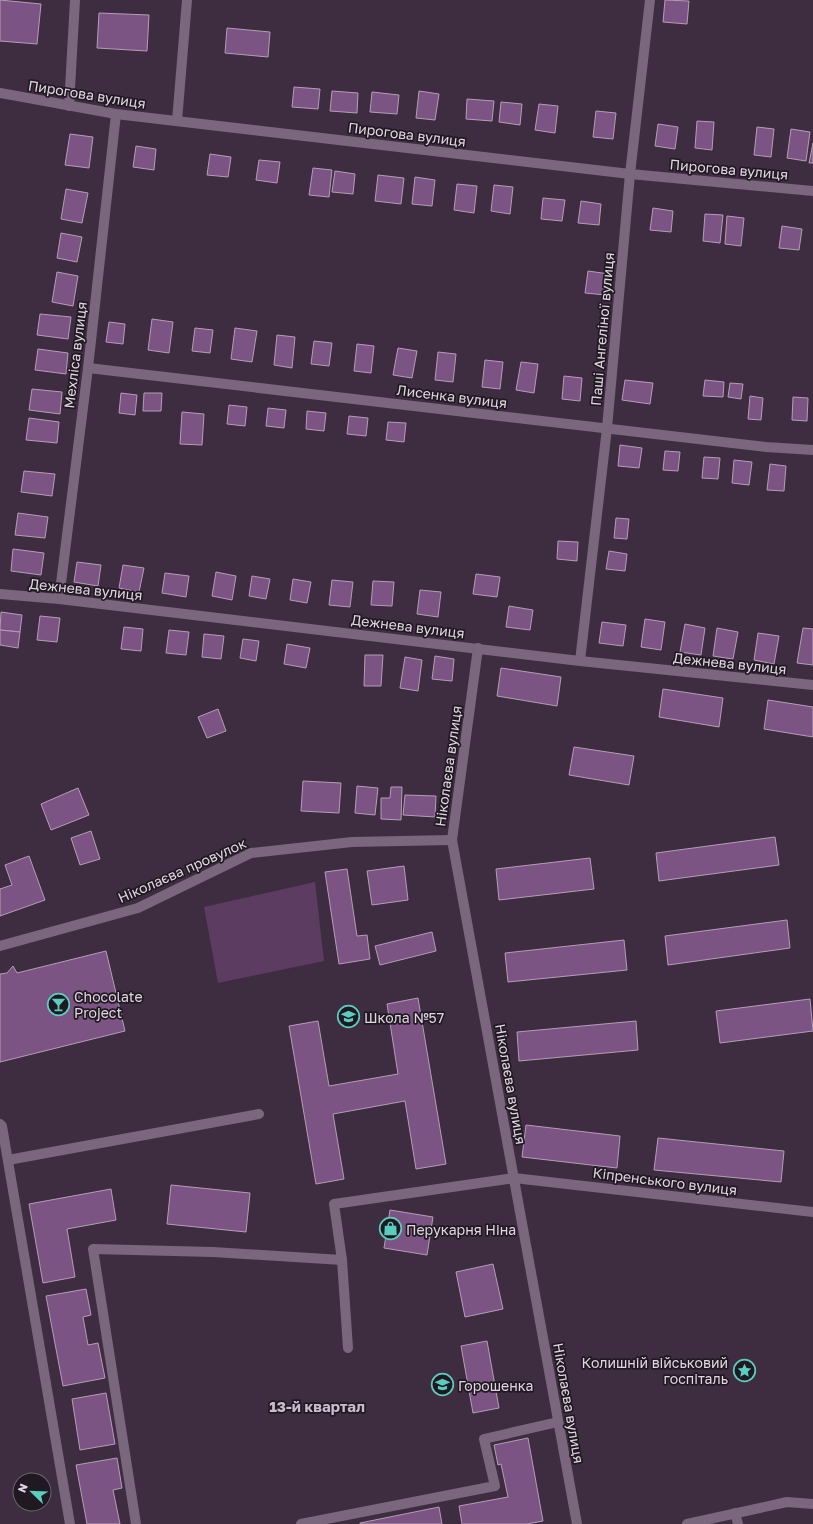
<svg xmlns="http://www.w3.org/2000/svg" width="813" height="1524" viewBox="0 0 813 1524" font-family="'Golos Text',sans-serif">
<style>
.green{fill:#5c3d61}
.building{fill:#7c5483;stroke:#b39eb6}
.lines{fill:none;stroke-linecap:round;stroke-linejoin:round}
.minor{stroke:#7a667d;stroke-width:10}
.labels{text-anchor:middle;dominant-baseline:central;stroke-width:3.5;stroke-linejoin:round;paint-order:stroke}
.street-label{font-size:14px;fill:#e0d5e2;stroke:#211922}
.poi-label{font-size:14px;fill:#e0d5e2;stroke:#211922;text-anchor:start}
.neighbourhood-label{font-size:15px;font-weight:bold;fill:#cdb7d1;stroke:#211922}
</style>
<rect width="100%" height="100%" fill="#3e2d41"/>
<path class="green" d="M315 882 324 961 218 983 204 907Z"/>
<g class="building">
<path d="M0 0 41 4 37 44 0 41Z"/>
<path d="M665 0 689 1 687 24 663 22Z"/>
<path d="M99 13 149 15 147 51 97 48Z"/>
<path d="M227 28 270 32 268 57 225 53Z"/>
<path d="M294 87 320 89 318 109 292 107Z"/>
<path d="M332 91 358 93 357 113 330 111Z"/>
<path d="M419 91 439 94 435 120 416 118Z"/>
<path d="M372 92 399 95 397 114 370 112Z"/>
<path d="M467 99 494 101 492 121 466 119Z"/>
<path d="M501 102 522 104 520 125 499 122Z"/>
<path d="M539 104 558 106 555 133 535 130Z"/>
<path d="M596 111 616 113 613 139 593 137Z"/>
<path d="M697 121 714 122 712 150 695 148Z"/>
<path d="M658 124 678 127 675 149 655 146Z"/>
<path d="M757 127 774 129 771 157 754 155Z"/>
<path d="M791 129 810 132 806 161 787 158Z"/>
<path d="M70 134 93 137 89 168 65 165Z"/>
<path d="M813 143V163H809Z"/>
<path d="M136 146 156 149 154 170 133 167Z"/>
<path d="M210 154 231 157 228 177 207 175Z"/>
<path d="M259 160 280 162 277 183 256 180Z"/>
<path d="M313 168 332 170 329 197 309 195Z"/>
<path d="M335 171 355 174 353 194 332 192Z"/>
<path d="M378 175 404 178 401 204 375 201Z"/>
<path d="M415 177 435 180 432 206 412 204Z"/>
<path d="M457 184 477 186 474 213 454 210Z"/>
<path d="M494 185 513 187 510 214 491 211Z"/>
<path d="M66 189 88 193 82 223 61 219Z"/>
<path d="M543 198 565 200 562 221 541 219Z"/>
<path d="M581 201 601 204 599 225 578 223Z"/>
<path d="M653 208 673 211 671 232 650 230Z"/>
<path d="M705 214 723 215 720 243 703 241Z"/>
<path d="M727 216 744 218 741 246 725 244Z"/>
<path d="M782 226 802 229 799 250 779 248Z"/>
<path d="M61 233 82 237 77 262 57 258Z"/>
<path d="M588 271 609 274 606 295 585 293Z"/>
<path d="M57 272 78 276 73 306 52 302Z"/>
<path d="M40 314 71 317 68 339 37 335Z"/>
<path d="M152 319 173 322 169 353 148 350Z"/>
<path d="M109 322 125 324 123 344 106 342Z"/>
<path d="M195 328 213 330 210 353 192 351Z"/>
<path d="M235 328 257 331 252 362 231 359Z"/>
<path d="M277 335 295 337 292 368 274 365Z"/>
<path d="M314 341 332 343 329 366 311 364Z"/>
<path d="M357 344 374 346 371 373 354 371Z"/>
<path d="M398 348 417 351 412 378 393 375Z"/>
<path d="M38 349 68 353 66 374 35 370Z"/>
<path d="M438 352 456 354 453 382 435 380Z"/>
<path d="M485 360 503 362 500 389 482 387Z"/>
<path d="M521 362 538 364 534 393 516 390Z"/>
<path d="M564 376 582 378 580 401 562 399Z"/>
<path d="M625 380 653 383 650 404 622 400Z"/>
<path d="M705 380 724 382 723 397 703 396Z"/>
<path d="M730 383 743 384 741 399 728 397Z"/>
<path d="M32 389 62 392 60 414 29 410Z"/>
<path d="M121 393 137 395 135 415 119 413Z"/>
<path d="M144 393H162L161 411H143Z"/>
<path d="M750 396 763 398 761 420 748 419Z"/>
<path d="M793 397 808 398 807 421 792 420Z"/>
<path d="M229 405 247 407 245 426 227 424Z"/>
<path d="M268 408 286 410 284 428 266 426Z"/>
<path d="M307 411 326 413 324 431 306 429Z"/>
<path d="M182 412 204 414 202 445 180 444Z"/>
<path d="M349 416 368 418 366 436 347 434Z"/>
<path d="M29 418 59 422 57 443 26 440Z"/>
<path d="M388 422 406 423 404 442 386 440Z"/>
<path d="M620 445 642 448 639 468 618 466Z"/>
<path d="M665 451 680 452 678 471 663 470Z"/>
<path d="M704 457 720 458 718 479 702 478Z"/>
<path d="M734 460 752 462 749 485 732 483Z"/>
<path d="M770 464 786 466 784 491 767 490Z"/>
<path d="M24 471 55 474 52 496 21 492Z"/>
<path d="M18 513 48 517 45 538 15 535Z"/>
<path d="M616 518 629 519 627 539 614 538Z"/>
<path d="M558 541 578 542 577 561 557 559Z"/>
<path d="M13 549 44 553 41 575 11 571Z"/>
<path d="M609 551 627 554 625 571 606 569Z"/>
<path d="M77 562 101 565 98 586 74 582Z"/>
<path d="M123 565 144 568 139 592 119 588Z"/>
<path d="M216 572 236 576 232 600 212 596Z"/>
<path d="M165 573 189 576 186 597 162 593Z"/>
<path d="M476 574 500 577 497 597 473 594Z"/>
<path d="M252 576 270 579 266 599 249 596Z"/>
<path d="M293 579 311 582 307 603 290 600Z"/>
<path d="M332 580 353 582 350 607 329 605Z"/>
<path d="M373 581 394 582 392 606 371 605Z"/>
<path d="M420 590 441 592 438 617 417 614Z"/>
<path d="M509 606 533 610 530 630 506 627Z"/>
<path d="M1 612 22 615 20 632 0 630Z"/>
<path d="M40 616 60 618 57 642 37 640Z"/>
<path d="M645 619 665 622 661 650 641 647Z"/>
<path d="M602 622 626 625 623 646 599 643Z"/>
<path d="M685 624 705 628 701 655 680 652Z"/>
<path d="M124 627 143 629 141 651 121 649Z"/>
<path d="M717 628 738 632 733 659 713 656Z"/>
<path d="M803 628 813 629V665L797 663Z"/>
<path d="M0 630 20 632 18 648 0 645Z"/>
<path d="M169 630 189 632 186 655 166 653Z"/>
<path d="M758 633 779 636 774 664 754 660Z"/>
<path d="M204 634 224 636 221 659 202 657Z"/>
<path d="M243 639 259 641 256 661 240 658Z"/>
<path d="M287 644 310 648 306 668 284 664Z"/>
<path d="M365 655H383L381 686H364Z"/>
<path d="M435 656 454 659 452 681 432 679Z"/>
<path d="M405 657 422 660 418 691 400 688Z"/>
<path d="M501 668 561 677 557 706 497 696Z"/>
<path d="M663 689 723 698 719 727 659 717Z"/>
<path d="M768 700 813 707V737L764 729Z"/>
<path d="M218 709 226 731 207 738 198 717Z"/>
<path d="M574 747 634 756 629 785 569 775Z"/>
<path d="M303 781 341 783 339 813 301 811Z"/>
<path d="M357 786 378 788 375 815 355 813Z"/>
<path d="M391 787H402L401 820 381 819V798H390Z"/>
<path d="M78 788 89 815 51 830 41 804Z"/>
<path d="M405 795 436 796 435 817 403 815Z"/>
<path d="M91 831 100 859 80 865 71 838Z"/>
<path d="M775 837 779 865 659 881 656 853Z"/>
<path d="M29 856 45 900 0 916V889L12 885 5 865Z"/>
<path d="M590 858 594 889 499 900 496 869Z"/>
<path d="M404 866 408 900 372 905 367 871Z"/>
<path d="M347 869 357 936 367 935 370 959 339 964 325 872Z"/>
<path d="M787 920 790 948 668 965 665 936Z"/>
<path d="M432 932 436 951 380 965 375 946Z"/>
<path d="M624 940 627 970 508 982 505 953Z"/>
<path d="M106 951 125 1031 0 1062V974L7 973 13 966 17 973Z"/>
<path d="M418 998 446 1164 416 1169 405 1101 333 1114 344 1179 316 1184 289 1026 318 1021 329 1086 398 1074 387 1004Z"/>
<path d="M810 999 813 1031 720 1043 716 1011Z"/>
<path d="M636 1021 638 1050 519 1061 517 1032Z"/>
<path d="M526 1125 620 1136 617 1168 522 1157Z"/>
<path d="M658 1138 784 1151 781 1182 654 1170Z"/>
<path d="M171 1185 250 1193 246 1232 167 1224Z"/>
<path d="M111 1189 116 1220 67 1229 75 1277 43 1283 29 1204Z"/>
<path d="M390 1210 433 1217 427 1255 384 1248Z"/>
<path d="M493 1264 503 1309 465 1317 456 1272Z"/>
<path d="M86 1289 91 1315 83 1317 88 1345 98 1343 105 1378 63 1386 46 1296Z"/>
<path d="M487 1341 499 1408 473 1413 461 1346Z"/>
<path d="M106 1393 115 1444 80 1450 72 1399Z"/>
<path d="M528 1438 543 1521 527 1524H462L459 1506 508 1497 501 1464 498 1465 494 1445Z"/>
<path d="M117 1458 122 1488 113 1490 120 1524H87L76 1465Z"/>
<path d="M439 1507 442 1524H360V1523Z"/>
</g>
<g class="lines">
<g class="minor">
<path d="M0 93 116 114 630 174 813 191"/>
<path d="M69 106 75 0"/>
<path d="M177 121 187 0"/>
<path d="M88 368 766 447 813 450"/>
<path d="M0 594 59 599 580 661 813 685"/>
<path d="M59 599 88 368 116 114"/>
<path d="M478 648 452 840 577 1524"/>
<path d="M580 661 607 428 630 174 650 0"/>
<path d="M0 946 138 908 251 853 352 842 452 840"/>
<path d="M0 1124 2 1126 70 1524"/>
<path d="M8 1160 259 1114"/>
<path d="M342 1260 348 1348"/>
<path d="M735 1513 738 1524"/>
<path d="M136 1524 93 1249 213 1252 342 1260 334 1204 514 1178 813 1212"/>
<path d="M301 1524 495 1486 484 1439 558 1422"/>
<path d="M687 1524 787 1502 813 1504"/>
</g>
</g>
<defs>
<symbol id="bar-ring" viewBox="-11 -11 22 22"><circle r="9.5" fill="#211922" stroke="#59cebe" stroke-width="1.5"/><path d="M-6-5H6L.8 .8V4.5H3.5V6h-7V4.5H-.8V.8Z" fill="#59cebe"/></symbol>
<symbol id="school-ring" viewBox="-11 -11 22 22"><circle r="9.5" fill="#211922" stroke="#59cebe" stroke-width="1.5"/><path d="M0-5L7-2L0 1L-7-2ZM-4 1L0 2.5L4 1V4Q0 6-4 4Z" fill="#59cebe"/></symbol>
<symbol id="shop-ring" viewBox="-11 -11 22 22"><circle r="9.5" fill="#211922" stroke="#59cebe" stroke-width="1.5"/><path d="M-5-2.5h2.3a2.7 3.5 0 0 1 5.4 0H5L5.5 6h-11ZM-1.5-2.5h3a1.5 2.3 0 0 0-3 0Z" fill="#59cebe"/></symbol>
<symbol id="sight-ring" viewBox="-11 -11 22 22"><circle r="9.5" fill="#211922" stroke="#59cebe" stroke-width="1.5"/><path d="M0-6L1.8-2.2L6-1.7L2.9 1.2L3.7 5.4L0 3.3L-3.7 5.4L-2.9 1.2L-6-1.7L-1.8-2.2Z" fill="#59cebe"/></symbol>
</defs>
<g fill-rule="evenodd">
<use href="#bar-ring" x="46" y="992" width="25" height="25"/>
<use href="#school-ring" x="336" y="1004" width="25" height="25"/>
<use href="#shop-ring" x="378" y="1216" width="25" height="25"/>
<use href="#sight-ring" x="732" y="1358" width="25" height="25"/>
<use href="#school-ring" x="430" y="1372" width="25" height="25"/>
</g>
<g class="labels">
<g class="street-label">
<text transform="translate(87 94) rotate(9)">Пирогова вулиця</text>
<text transform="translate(407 134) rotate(7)">Пирогова вулиця</text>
<text transform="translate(729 169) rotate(5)">Пирогова вулиця</text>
<text transform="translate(602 329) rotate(-85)">Паші Ангеліної вулиця</text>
<text transform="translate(75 355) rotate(-83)">Мехліса вулиця</text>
<text transform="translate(452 396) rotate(7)">Лисенка вулиця</text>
<text transform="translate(86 589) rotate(6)">Дежнева вулиця</text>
<text transform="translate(408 626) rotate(7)">Дежнева вулиця</text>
<text transform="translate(730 663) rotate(6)">Дежнева вулиця</text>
<text transform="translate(448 766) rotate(-82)">Ніколаєва вулиця</text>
<text transform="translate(182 870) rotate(-24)">Ніколаєва провулок</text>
<text transform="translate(511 1084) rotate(80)">Ніколаєва вулиця</text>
<text transform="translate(665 1181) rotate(7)">Кіпренського вулиця</text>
<text transform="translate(569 1403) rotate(80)">Ніколаєва вулиця</text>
</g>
<g class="poi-label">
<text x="74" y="996">Chocolate<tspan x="74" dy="16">Project</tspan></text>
<text x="364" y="1017">Школа №57</text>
<text x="406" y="1229">Перукарня Ніна</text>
<text x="728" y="1362" text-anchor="end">Колишній військовий<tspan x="728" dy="16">госпіталь</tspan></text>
<text x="458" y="1385">Горошенка</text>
</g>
<g class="neighbourhood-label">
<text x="317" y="1406">13-й квартал</text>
</g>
</g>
<g transform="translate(32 1492) rotate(293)"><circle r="19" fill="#211922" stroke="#6d646f"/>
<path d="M0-3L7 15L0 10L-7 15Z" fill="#59cebe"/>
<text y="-6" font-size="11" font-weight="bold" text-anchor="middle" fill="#e0d5e2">N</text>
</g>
</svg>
